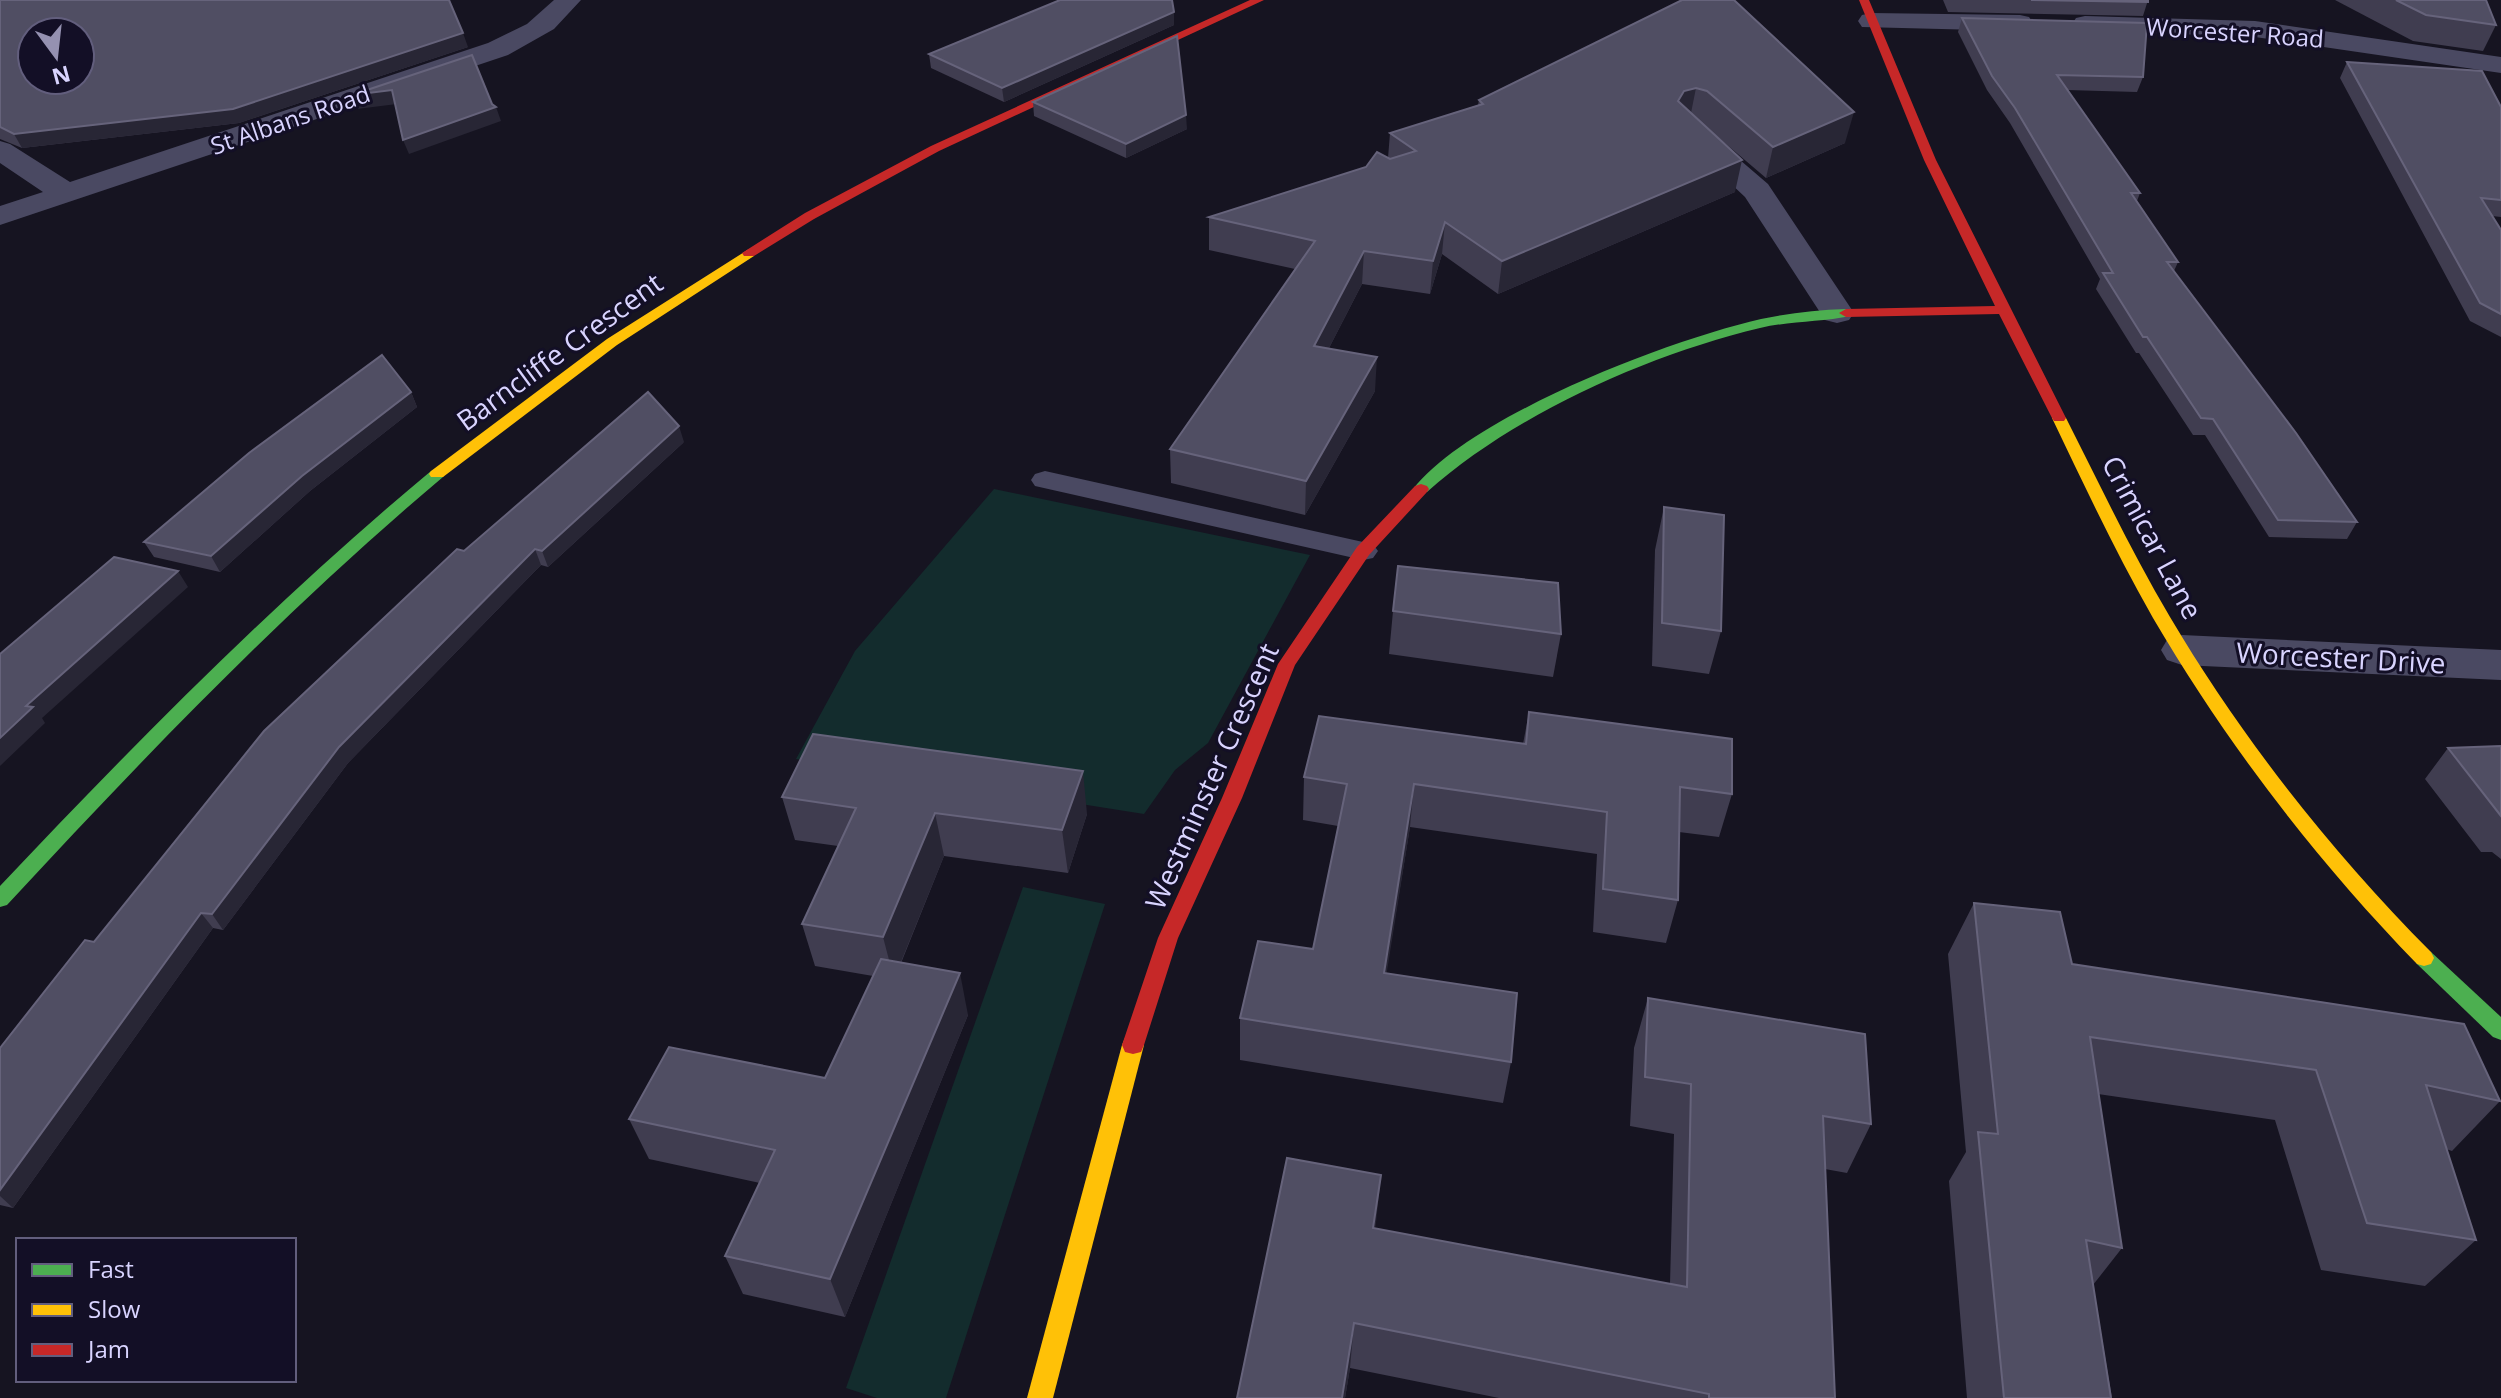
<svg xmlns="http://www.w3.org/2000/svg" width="2501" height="1398" viewBox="0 0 2501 1398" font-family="'Open Sans',sans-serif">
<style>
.green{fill:#132c2d}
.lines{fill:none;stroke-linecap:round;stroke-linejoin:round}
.lane{fill:#4a4962;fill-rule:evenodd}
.street{fill:#4a4962;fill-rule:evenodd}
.fast{fill:#4caf50;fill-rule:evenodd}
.slow{fill:#ffc107;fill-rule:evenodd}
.jam{fill:#c62828;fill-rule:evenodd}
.wall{fill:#403d50}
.shaded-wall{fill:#282635}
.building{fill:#504e63;stroke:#66637b;stroke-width:2;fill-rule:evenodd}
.labels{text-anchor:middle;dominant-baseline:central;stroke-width:6;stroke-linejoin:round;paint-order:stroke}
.far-street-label{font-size:24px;fill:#d9d4ff;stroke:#130f26}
.street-label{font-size:28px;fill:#d9d4ff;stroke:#130f26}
</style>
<rect width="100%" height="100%" fill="#161421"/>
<g class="green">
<path d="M994 489 1310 555 1208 743 1175 770 1144 814 796 759 855 651Z"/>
<path d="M1023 887 1105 904 946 1398H877L846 1388Z"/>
</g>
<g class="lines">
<path class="lane" d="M1045 471 1363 542 1373 544 1378 551 1373 558 1363 560 1035 486 1031 480 1035 474Z"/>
<g class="street">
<path d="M554 0H581L554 29 508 55 0 225V206L43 192 0 163V141L10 144 70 182 488 43 527 24Z"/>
<path d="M1871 13 2020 15 2029 17 2033 23 2029 29 2020 31 1862 27 1858 21 1862 15Z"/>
<path d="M2085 16 2255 21 2501 57V73L2255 37 2076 30 2072 24 2076 18Z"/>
<path d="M1695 127 1705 130 1768 184 1854 313 1849 320 1837 323 1825 320 1745 197 1680 136 1685 130Z"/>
<path d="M2182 635 2501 650V680L2182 665 2167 660 2161 650 2167 640Z"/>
</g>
<g class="fast">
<path d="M1846 309 1853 313 1851 316C1821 322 1790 321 1760 328 1647 355 1513 415 1427 492H1415L1413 489C1472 415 1669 340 1761 319 1789 313 1817 310 1846 309Z"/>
<path d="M437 469 443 471 445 474 443 477C286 609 146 755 7 905L0 907V886C138 740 277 599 431 471Z"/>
<path d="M2424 950 2431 952 2501 1017V1040L2493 1037 2417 964 2414 958 2417 952Z"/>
</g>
<g class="slow">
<path d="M749 249 754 250V256L617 345 443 477H431L429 474 431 471 607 339Z"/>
<path d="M2059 414 2066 418C2100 485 2132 553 2170 617 2243 740 2331 851 2431 952L2434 958 2431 964 2424 966 2417 964C2315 859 2227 744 2153 618 2116 553 2084 485 2052 418Z"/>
<path d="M1133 1036 1141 1038 1144 1045 1053 1398H1027L1122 1045 1125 1038Z"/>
</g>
<g class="jam">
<path d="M1250 0H1264L939 151 814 219 754 256H744L742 253 805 213 931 146Z"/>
<path d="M1859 0H1869L1936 160 2066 418 2064 421H2054L2052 418 1999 314 1846 317 1839 313 1846 309 1995 306 1924 160Z"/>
<path d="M1421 484 1427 486 1429 489 1427 492 1369 555 1295 665 1242 798 1178 938 1144 1045 1141 1052 1133 1054 1125 1052 1122 1045 1158 938 1222 798 1278 664 1357 547 1415 486Z"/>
</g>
</g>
<g class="wall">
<path d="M0 0 468 47 239 123 22 148 0 139Z"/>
<path d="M1682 0 1845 143 1766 178 1699 121 1735 192 1498 294 1442 254 1430 294 1362 284 1329 348 1375 391 1305 515 1171 483 1170 449 1295 269 1209 250V217L1366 167 1388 158 1390 133 1478 105 1479 100Z"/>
<path d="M1943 0H2148L2143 16 1948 12Z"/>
<path d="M2335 0H2486L2496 25 2483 51 2413 41Z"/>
<path d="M1174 12V25L1004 102 931 68 929 54Z"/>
<path d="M1962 18 2143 77 2137 92 2067 90 2140 193 2137 201 2178 262 2174 271 2357 522 2347 539 2269 537 2205 435H2193L2139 353H2136L2096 289 2100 279 2010 123 1987 90 1958 32Z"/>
<path d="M2347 62 2501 107V217L2492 216 2501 230V337L2470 321 2340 78Z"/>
<path d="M1033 102 1187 129 1126 158 1034 116Z"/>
<path d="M411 392 417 407 310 491 220 572 154 557 144 542Z"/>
<path d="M684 442 548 567 541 565 348 763 223 930 213 928 13 1208 0 1205V1048L94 942 464 551Z"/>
<path d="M1664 507 1721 631 1709 674 1652 666 1655 550Z"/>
<path d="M1393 611 1561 634 1553 677 1389 654Z"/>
<path d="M1529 712 1732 794 1719 837 1679 832 1678 900 1666 943 1593 932 1597 854 1410 827 1386 973 1511 1062 1503 1103 1240 1060V1018L1313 949 1338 826 1303 820 1304 777 1523 744Z"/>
<path d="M2501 746V859L2492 852H2481L2425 779 2448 748Z"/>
<path d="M782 797 1087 814 1068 873 944 856 901 963 968 1015 845 1317 743 1294 725 1256 760 1183 649 1159 629 1119 825 1078 873 976 815 966 802 924 838 846 795 840Z"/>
<path d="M1974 903 2072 964 2500 1101 2452 1151 2446 1149 2476 1240 2425 1286 2321 1270 2275 1120 2098 1094 2122 1248 2093 1285 2112 1398H1967L1949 1181 1966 1152 1948 954Z"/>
<path d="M1648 998 1871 1124 1847 1173 1825 1169 1835 1398H1499L1350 1368 1345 1398H1237L1375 1229 1670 1284 1674 1134 1630 1126 1634 1048Z"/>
</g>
<g class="shaded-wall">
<path d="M1174 12V25L1004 102 1002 88Z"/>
<path d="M463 33 468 47 239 123 22 148 14 134Z"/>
<path d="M1696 88 1690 118 1678 101 1684 91Z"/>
<path d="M392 90 397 104 357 109 352 95Z"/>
<path d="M496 107 501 121 409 154 403 140Z"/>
<path d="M1854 112 1845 143 1766 178 1773 147Z"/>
<path d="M1186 115 1187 129 1126 158V144Z"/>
<path d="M1742 160 1735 192 1498 294 1502 261Z"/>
<path d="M1445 222 1442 254 1430 294 1433 261Z"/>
<path d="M1364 251 1362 284 1313 379 1314 346Z"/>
<path d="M1377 357 1375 391 1305 515 1306 481Z"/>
<path d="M411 392 417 407 310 491 220 572 211 556 302 476Z"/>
<path d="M679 426 684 442 548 567 542 551Z"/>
<path d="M535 549 541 565 348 763 223 930 212 914 339 747Z"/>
<path d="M178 571 188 587 42 718 45 723 0 766V738L26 706Z"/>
<path d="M1083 771 1087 814 1068 873 1062 830Z"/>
<path d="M1414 784 1410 827 1380 1015 1384 973Z"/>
<path d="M935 813 944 856 894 979 883 937Z"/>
<path d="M201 913 213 928 13 1208 0 1196V1190Z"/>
<path d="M960 973 968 1015 845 1317 830 1279Z"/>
<path d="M1381 1175 1376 1223 1368 1275 1373 1228Z"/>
<path d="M1354 1323 1350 1368 1345 1398H1342Z"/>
</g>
<g class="building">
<path d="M0 0H449L463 33 233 109 14 134 0 127ZM32 32H80V80H32Z"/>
<path d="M1060 0H1172L1174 12 1002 88 929 54Z"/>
<path d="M1682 0H1734L1854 112 1773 147 1707 91 1696 88 1684 91 1678 101 1742 160 1502 261 1445 222 1433 261 1364 251 1314 346 1377 357 1306 481 1170 449 1315 241 1209 217 1366 167 1377 152 1390 159 1416 151 1390 133 1483 104 1479 100Z"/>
<path d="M2031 0H2148V2Z"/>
<path d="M2396 0H2486L2496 25 2426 15Z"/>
<path d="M1962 18 2147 23 2143 77 2057 75 2140 193H2131L2178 262H2167L2296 433 2357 522 2278 520 2213 419 2201 418 2147 337H2143L2103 273H2113L2015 108 1992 76Z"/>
<path d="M1177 36 1186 115 1126 144 1033 102Z"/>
<path d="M472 55 492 104 496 107 403 140 392 90 352 95Z"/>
<path d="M2347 62 2482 71 2501 107V200L2481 198 2501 230V314L2480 303Z"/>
<path d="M382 355 411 392 302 476 211 556 144 542 249 453Z"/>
<path d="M648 392 679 426 542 551 535 549 339 747 212 914 201 913 0 1190V1048L85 940 94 942 264 731 457 549 464 551Z"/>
<path d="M1664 507 1724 515 1721 631 1662 623Z"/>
<path d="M114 557 178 571 26 706 33 707 0 738V654Z"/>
<path d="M1398 566 1558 583 1561 634 1393 611Z"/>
<path d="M1529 712 1732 739V794L1680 787 1678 900 1603 889 1607 812 1414 784 1384 973 1517 993 1511 1062 1240 1018 1258 941 1313 949 1347 784 1304 777 1319 716 1526 744Z"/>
<path d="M813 734 1083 771 1062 830 935 813 883 937 802 924 856 808 782 797Z"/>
<path d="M2501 746V816L2448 748Z"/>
<path d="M1974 903 2060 912 2072 964 2464 1024 2500 1101 2426 1085 2476 1240 2367 1223 2316 1070 2090 1037 2122 1248 2086 1240 2111 1398H2004L1978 1132 1998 1134Z"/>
<path d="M881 959 960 973 830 1279 725 1256 775 1150 629 1119 669 1047 825 1078Z"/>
<path d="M1648 998 1865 1034 1871 1124 1823 1116 1835 1398H1709V1394L1354 1323 1342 1398H1237L1287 1158 1381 1175 1373 1228 1687 1287 1691 1084 1645 1077Z"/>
</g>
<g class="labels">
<g class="far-street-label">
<text transform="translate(2235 32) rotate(4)">Worcester Road</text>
<text transform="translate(290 119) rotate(-19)">St Albans Road</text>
</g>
<g class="street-label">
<text transform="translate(559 351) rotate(-36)">Barncliffe Crescent</text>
<text transform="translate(2153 537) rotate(62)">Crimicar Lane</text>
<text transform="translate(2341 657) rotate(3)">Worcester Drive</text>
<text transform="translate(1211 776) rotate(-66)">Westminster Crescent</text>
</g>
</g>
<rect x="16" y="1238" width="280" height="144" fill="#130f26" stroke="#625e7d" stroke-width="2"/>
<rect x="32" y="1264" width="40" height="12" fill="#4caf50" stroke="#625e7d" stroke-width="2"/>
<text x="88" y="1278" font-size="24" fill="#d9d4ff">Fast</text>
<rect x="32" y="1304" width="40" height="12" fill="#ffc107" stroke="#625e7d" stroke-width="2"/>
<text x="88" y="1318" font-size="24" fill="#d9d4ff">Slow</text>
<rect x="32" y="1344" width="40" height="12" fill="#c62828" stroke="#625e7d" stroke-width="2"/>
<text x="88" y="1358" font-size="24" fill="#d9d4ff">Jam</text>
<g transform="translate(56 56) rotate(165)"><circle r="38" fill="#130f26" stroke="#625e7d" stroke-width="2"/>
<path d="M0-6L14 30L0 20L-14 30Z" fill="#9591b1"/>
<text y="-12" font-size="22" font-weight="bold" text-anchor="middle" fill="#d9d4ff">N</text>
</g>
</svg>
